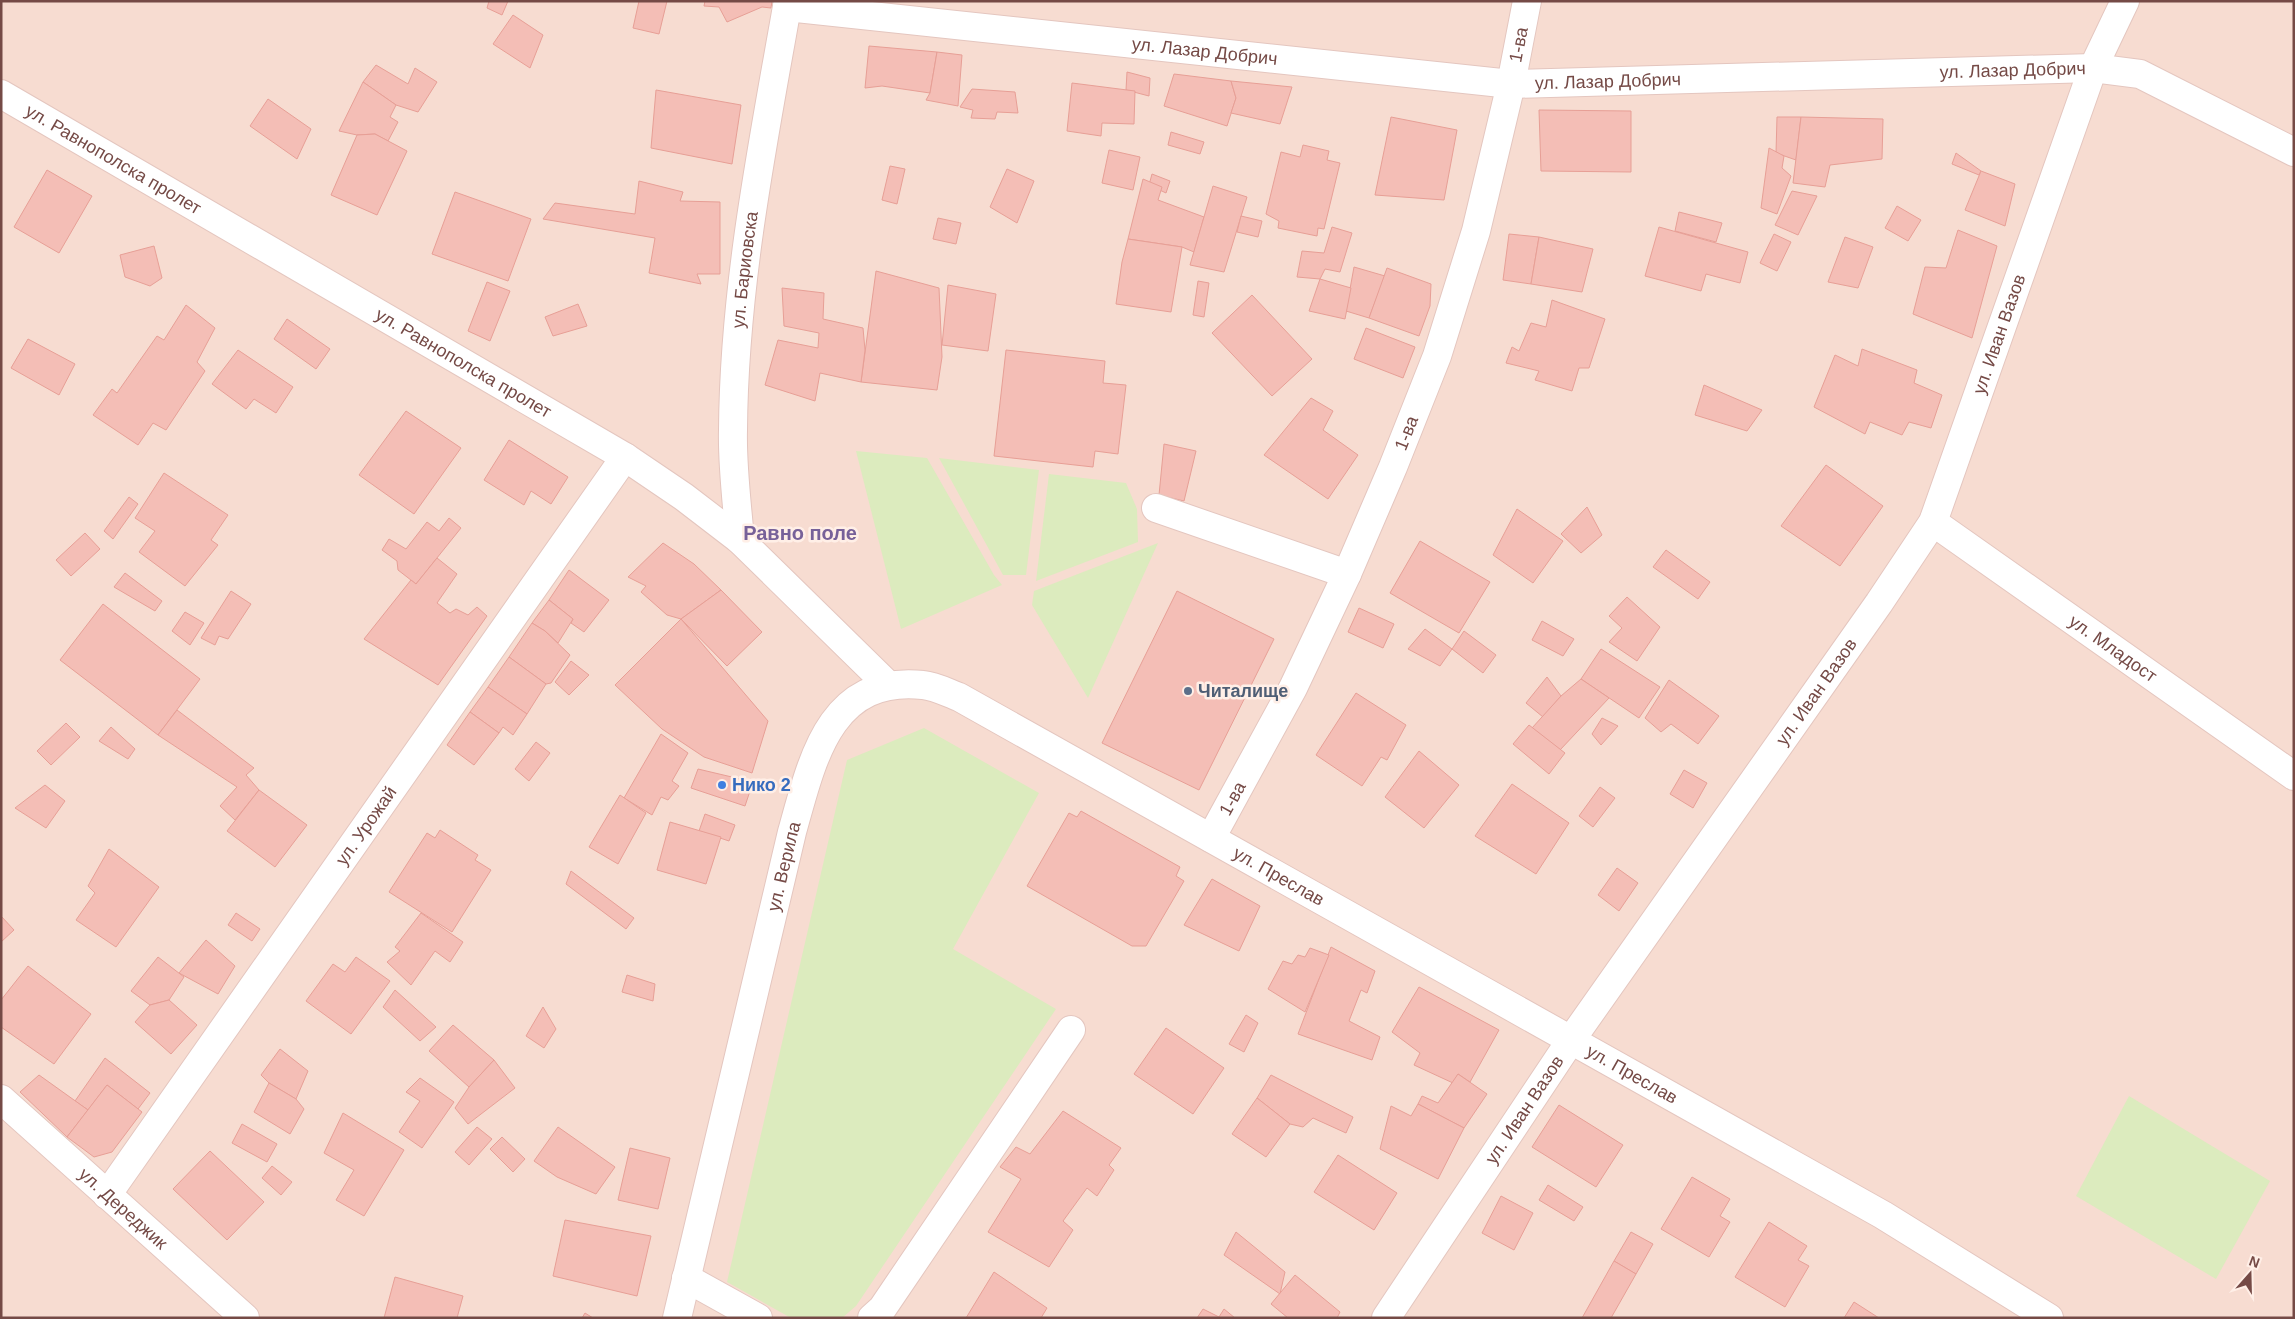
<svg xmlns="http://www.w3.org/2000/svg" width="2295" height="1319" viewBox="0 0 2295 1319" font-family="Helvetica,sans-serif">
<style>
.residential{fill:#f7dcd1}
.green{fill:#dcebbe}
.building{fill:#f4beb6;stroke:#e79f96}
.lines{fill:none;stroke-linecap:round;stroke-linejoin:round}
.minor-casing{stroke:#e4c6bf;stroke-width:30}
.minor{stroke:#fff;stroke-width:28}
.service-dot{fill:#5c6f8a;stroke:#ffefe7;stroke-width:2}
.shop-dot{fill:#3f7fe0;stroke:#ffefe7;stroke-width:2}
.labels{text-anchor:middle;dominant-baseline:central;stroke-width:5;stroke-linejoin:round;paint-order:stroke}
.street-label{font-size:18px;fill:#754a46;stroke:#ffefe7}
.service-label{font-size:18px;font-weight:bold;fill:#4e5e75;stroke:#ffefe7;text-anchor:start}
.shop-label{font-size:18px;font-weight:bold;fill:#366cbe;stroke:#ffefe7;text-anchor:start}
.quarter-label{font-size:20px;font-weight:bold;fill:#776199;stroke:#ffefe7}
</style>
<rect width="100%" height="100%" fill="#fdeae0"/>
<rect class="residential" x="1" y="1" width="2293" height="1317"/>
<g class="green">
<path d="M856 451 927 458 994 575 1002 585 901 629Z"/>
<path d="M939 458 1039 470 1026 575H1003Z"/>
<path d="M1049 474 1126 483 1137 509 1138 542 1036 581Z"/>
<path d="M1158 543 1088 698 1032 605 1034 591Z"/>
<path d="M924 728 1039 793 953 949 1056 1009 856 1306 842 1318H791L727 1282 847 760Z"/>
<path d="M2129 1096 2270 1181 2216 1279 2076 1196Z"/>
</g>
<g class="building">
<path d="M489 1H508L502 15 487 8Z"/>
<path d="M639 1H667L659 34 633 28Z"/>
<path d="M705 1H772L771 8 762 7 727 22 719 7 704 6Z"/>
<path d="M513 15 543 35 530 68 493 44Z"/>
<path d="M869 46 937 52 930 93 882 86 865 88Z"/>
<path d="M937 52 962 55 958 106 926 100 930 93Z"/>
<path d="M376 65 408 84 415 68 437 82 418 112 396 105 363 82Z"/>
<path d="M1127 72 1150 78 1149 96 1126 90Z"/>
<path d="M1174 74 1231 81 1236 98 1227 126 1164 106Z"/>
<path d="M1231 81 1292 87 1280 124 1231 113 1236 98Z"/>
<path d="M363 82 396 105 390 117 398 122 388 141 375 134 357 135 339 131Z"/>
<path d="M1072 83 1135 91 1134 124 1102 123 1101 136 1067 131Z"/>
<path d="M972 89 1015 92 1018 113 997 112 995 119 971 118 973 110 960 107Z"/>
<path d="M656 90 741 105 732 164 651 148Z"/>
<path d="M268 99 311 129 297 159 250 126Z"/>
<path d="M1539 110 1631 111V172L1541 171Z"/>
<path d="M1391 117 1457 130 1444 200 1375 195Z"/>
<path d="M1777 117H1801L1796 160 1776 153Z"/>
<path d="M1801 117 1883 119 1882 159 1830 165 1825 187 1793 183Z"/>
<path d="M1171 132 1204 142 1200 154 1168 145Z"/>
<path d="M375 134 407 151 377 215 331 195 357 135Z"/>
<path d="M1303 145 1329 151 1327 160 1340 163 1324 229 1318 228 1317 236 1278 228 1279 221 1266 214 1281 152 1300 157Z"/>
<path d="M1769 148 1784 156 1782 168 1791 176 1777 214 1761 208Z"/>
<path d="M1109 150 1140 157 1133 190 1102 183Z"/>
<path d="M1956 153 1981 171 1979 175 1952 164Z"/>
<path d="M890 166 905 169 897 204 882 200Z"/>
<path d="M1007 169 1034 181 1017 223 990 207Z"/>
<path d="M47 170 92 196 59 253 14 227Z"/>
<path d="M1981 171 2015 184 2005 226 1965 210Z"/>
<path d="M1152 174 1170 181 1166 193 1149 185Z"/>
<path d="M1143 179 1162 187 1158 200 1204 217 1194 252 1182 247 1128 239Z"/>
<path d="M639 181 683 192 680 201 720 202V274H697L701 284 649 273 655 238 543 219 555 203 635 214Z"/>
<path d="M1213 186 1247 197 1224 272 1190 265Z"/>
<path d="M1792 191 1817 196 1798 235 1775 225Z"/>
<path d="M455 192 531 219 508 281 432 254Z"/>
<path d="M1897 206 1921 220 1908 241 1885 228Z"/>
<path d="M1679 212 1722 223 1716 242 1675 231Z"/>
<path d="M1241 216 1262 221 1258 237 1237 232Z"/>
<path d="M938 218 961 223 956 244 933 239Z"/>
<path d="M1332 227 1352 233 1340 272 1325 269 1320 279 1297 277 1302 251 1324 253Z"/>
<path d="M1659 227 1748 252 1740 283 1706 274 1701 291 1645 276Z"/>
<path d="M1958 230 1997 246 1972 338 1913 314 1925 267 1946 268Z"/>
<path d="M1509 234 1539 237 1531 284 1503 280Z"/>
<path d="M1774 234 1791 242 1777 271 1760 263Z"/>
<path d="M1539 237 1593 249 1582 292 1531 284Z"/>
<path d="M1845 237 1873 247 1858 288 1828 282Z"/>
<path d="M1128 239 1182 247 1171 312 1116 304 1122 262Z"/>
<path d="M154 246 162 278 150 286 125 277 120 255Z"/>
<path d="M1354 267 1385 276 1369 318 1346 311Z"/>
<path d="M1387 268 1431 284 1430 306 1419 336 1369 318Z"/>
<path d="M876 271 939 288 942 357 937 390 861 382Z"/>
<path d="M1320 279 1351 288 1345 319 1309 311Z"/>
<path d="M1198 281 1209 283 1204 317 1193 315Z"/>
<path d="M487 282 510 291 490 341 468 331Z"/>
<path d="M948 285 996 294 988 351 942 345Z"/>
<path d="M782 288 824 293 823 319 863 328 865 350 861 382 820 373 815 401 765 385 778 340 818 348 819 333 784 326Z"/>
<path d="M1252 295 1312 359 1272 396 1212 333Z"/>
<path d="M1552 300 1605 319 1589 368H1579L1572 391 1535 380 1539 371 1506 363 1512 347 1519 351 1531 323 1546 327Z"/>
<path d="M578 304 587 326 553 336 545 317Z"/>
<path d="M186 305 215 328 197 362 205 371 166 430 153 423 138 445 93 415 112 389 117 393 157 336 164 340Z"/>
<path d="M287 319 330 349 316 369 274 339Z"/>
<path d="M1366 328 1415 347 1403 378 1354 359Z"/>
<path d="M28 339 75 364 59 395 11 368Z"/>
<path d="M1862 349 1917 370 1914 383 1942 395 1931 428 1909 422 1902 435 1870 422 1865 434 1814 407 1835 355 1858 366Z"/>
<path d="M238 350 293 387 276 413 254 399 246 409 212 384Z"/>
<path d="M1006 350 1105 361 1103 383 1126 385 1118 454 1095 451 1093 467 994 456Z"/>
<path d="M1704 385 1762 410 1747 431 1695 415Z"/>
<path d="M1311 398 1333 411 1323 430 1358 455 1328 499 1264 455Z"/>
<path d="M406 411 461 448 414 514 359 475Z"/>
<path d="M509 440 568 477 551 504 531 491 524 505 484 480Z"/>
<path d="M1164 444 1196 451 1184 501 1159 495Z"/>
<path d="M1826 465 1883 506 1840 566 1781 526Z"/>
<path d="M164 473 228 515 211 540 218 545 185 586 139 552 155 531 135 518Z"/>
<path d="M129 497 138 504 113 539 104 531Z"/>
<path d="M1587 507 1602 535 1581 553 1561 534Z"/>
<path d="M1517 509 1563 541 1533 583 1493 555Z"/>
<path d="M449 518 461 528 416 584 398 570 397 561 382 550 389 539 406 549 427 522 439 531Z"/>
<path d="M85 533 100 549 71 576 56 560Z"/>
<path d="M1420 541 1490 582 1459 633 1390 593Z"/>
<path d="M663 543 694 564 721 590 681 619 667 615 641 592 646 586 628 577Z"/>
<path d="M1666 550 1710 582 1698 599 1653 567Z"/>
<path d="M437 558 457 574 437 603 450 613 456 609 468 615 477 607 487 616 438 685 364 639 411 580 416 584Z"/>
<path d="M569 570 609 600 584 632 571 623 573 619 549 600Z"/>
<path d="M125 573 162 601 155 611 114 587Z"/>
<path d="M721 590 762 632 727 666 681 619Z"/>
<path d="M231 591 251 604 228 639 219 636 215 645 201 638Z"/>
<path d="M1177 591 1274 639 1199 790 1102 743Z"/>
<path d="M1627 597 1660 627 1637 661 1609 642 1622 628 1609 616Z"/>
<path d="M549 600 573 619 558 643 545 631 532 623Z"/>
<path d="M103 604 200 679 158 735 60 660Z"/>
<path d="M1359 608 1394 624 1383 648 1348 632Z"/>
<path d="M185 612 204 623 190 645 172 631Z"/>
<path d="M681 619 768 721 752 773 704 757 662 729 615 685Z"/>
<path d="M1542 621 1574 639 1563 656 1532 640Z"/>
<path d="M532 623 545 631 570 655 551 683 546 684 509 657Z"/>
<path d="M1425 629 1452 649 1440 666 1408 649Z"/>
<path d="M1464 631 1496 655 1483 673 1452 649Z"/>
<path d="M1601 649 1660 687 1639 718 1581 679Z"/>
<path d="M509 657 546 684 527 714 488 687Z"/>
<path d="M571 661 589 675 569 695 555 682Z"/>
<path d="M1547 677 1561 696 1543 717 1526 703Z"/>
<path d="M1581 679 1609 698 1560 750 1532 728 1561 696Z"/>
<path d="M1669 680 1719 716 1698 744 1671 724 1661 732 1645 718Z"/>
<path d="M488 687 527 714 513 735 503 727 499 733 470 712Z"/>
<path d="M1356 693 1406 725 1387 760 1381 757 1362 786 1316 755Z"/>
<path d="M177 710 254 768 246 775 259 790 235 820 220 806 237 787 158 735Z"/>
<path d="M470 712 499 733 474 765 447 745Z"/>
<path d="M1602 718 1618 726 1601 745 1592 734Z"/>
<path d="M66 723 80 737 51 765 37 751Z"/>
<path d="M1529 725 1565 753 1549 774 1513 744Z"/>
<path d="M111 727 135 749 128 759 99 741Z"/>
<path d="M661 734 688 753 672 781 679 786 668 800 661 797 652 815 624 798Z"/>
<path d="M536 742 550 753 529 781 515 769Z"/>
<path d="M1419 751 1459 785 1424 828 1385 797Z"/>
<path d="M698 769 753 782 745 806 691 788Z"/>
<path d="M1684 770 1707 783 1693 808 1670 794Z"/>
<path d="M1512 784 1569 823 1536 874 1475 836Z"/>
<path d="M45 785 65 801 46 828 15 808Z"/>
<path d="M1600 787 1615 798 1593 827 1579 816Z"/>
<path d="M259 790 307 825 275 867 227 831Z"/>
<path d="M620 795 646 813 618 864 589 847Z"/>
<path d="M1081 811 1180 867 1176 876 1184 881 1146 946H1132L1027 886 1069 813 1077 817Z"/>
<path d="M705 814 735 825 729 841 699 831Z"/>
<path d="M670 822 721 837 706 884 657 870Z"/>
<path d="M440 830 478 855 475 860 491 870 452 932 389 892 427 833 435 838Z"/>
<path d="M109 849 159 887 116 947 76 920 95 893 88 886Z"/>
<path d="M1617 868 1638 883 1619 911 1598 895Z"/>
<path d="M571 871 634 918 626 929 566 884Z"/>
<path d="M1212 879 1260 906 1239 951 1184 925Z"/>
<path d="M236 913 260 929 252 941 228 925Z"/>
<path d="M421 913 463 942 450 962 435 951 411 985 387 962 400 951 395 947Z"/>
<path d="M1 916 14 930 1 942Z"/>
<path d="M206 940 235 966 218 994 179 973Z"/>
<path d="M1331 947 1375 971 1367 993 1361 990 1349 1021 1380 1037 1372 1060 1298 1034Z"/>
<path d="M1310 948 1329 955 1305 1012 1268 989 1283 961 1292 964 1298 955 1305 957Z"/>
<path d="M158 957 184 977 169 1000 150 1005 131 991Z"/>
<path d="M356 957 390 981 351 1034 306 1001 333 964 345 972Z"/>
<path d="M28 966 91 1014 54 1064 1 1027V1000Z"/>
<path d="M627 975 655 984 653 1001 622 992Z"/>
<path d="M1419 987 1499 1030 1470 1082 1458 1074 1453 1083 1414 1065 1420 1053 1392 1032Z"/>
<path d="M395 990 436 1027 420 1041 383 1007Z"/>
<path d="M169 1000 197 1025 171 1054 135 1022 150 1005Z"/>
<path d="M543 1007 556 1029 544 1048 526 1036Z"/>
<path d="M1246 1015 1258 1023 1244 1052 1229 1044Z"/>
<path d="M453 1025 494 1060 469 1087 429 1051Z"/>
<path d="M1166 1028 1224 1068 1193 1114 1134 1074Z"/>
<path d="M280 1049 308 1071 296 1099 269 1083 261 1075Z"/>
<path d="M105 1058 150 1093 138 1109 107 1085 88 1110 75 1101Z"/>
<path d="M494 1060 515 1088 468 1124 455 1108 469 1087Z"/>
<path d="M1458 1074 1487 1094 1464 1128 1418 1104 1422 1096 1438 1103Z"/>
<path d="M39 1075 88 1110 67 1137 20 1092Z"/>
<path d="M1271 1075 1353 1117 1346 1133 1313 1118 1303 1127 1290 1124 1257 1098Z"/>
<path d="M420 1078 454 1102 422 1148 399 1132 420 1101 406 1092Z"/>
<path d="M269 1083 296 1099 304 1109 290 1134 254 1112Z"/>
<path d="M107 1085 142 1112 112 1152 94 1157 67 1137Z"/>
<path d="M1257 1098 1290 1124 1266 1157 1232 1134Z"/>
<path d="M1418 1104 1464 1128 1438 1179 1380 1149 1391 1106 1411 1116Z"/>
<path d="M1559 1105 1623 1145 1596 1187 1532 1147Z"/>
<path d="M1063 1111 1121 1148 1109 1165 1114 1170 1097 1196 1087 1188 1063 1221 1073 1230 1049 1267 988 1232 1021 1179 1000 1167 1016 1147 1030 1154Z"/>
<path d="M343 1113 404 1150 364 1216 336 1200 354 1170 324 1153Z"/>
<path d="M242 1124 277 1144 267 1162 232 1143Z"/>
<path d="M477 1127 492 1139 469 1165 455 1152Z"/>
<path d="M558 1127 615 1167 596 1194 557 1177 534 1161Z"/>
<path d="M502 1137 525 1159 513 1172 490 1149Z"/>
<path d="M630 1148 670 1158 658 1209 618 1200Z"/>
<path d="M210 1151 264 1202 227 1240 173 1189Z"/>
<path d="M1338 1155 1397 1193 1374 1230 1314 1192Z"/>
<path d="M272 1166 292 1182 281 1195 262 1178Z"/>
<path d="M1692 1177 1730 1199 1720 1216 1730 1222 1709 1257 1661 1229Z"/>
<path d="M1548 1185 1583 1207 1574 1221 1539 1200Z"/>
<path d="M1501 1196 1533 1213 1514 1250 1482 1233Z"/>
<path d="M565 1220 651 1236 637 1296 553 1276Z"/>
<path d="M1769 1222 1807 1246 1798 1260 1809 1266 1785 1307 1735 1277Z"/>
<path d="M1236 1232 1285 1272 1280 1294 1224 1255Z"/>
<path d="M1631 1232 1653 1244 1636 1274 1614 1261Z"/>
<path d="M1614 1261 1636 1274 1611 1318H1582Z"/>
<path d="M994 1272 1047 1308 1041 1318H966Z"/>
<path d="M1295 1275 1340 1312 1337 1318H1288L1271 1304Z"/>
<path d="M395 1277 463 1296 457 1318H384Z"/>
<path d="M1854 1302 1879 1318H1844Z"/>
<path d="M1203 1309 1219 1317 1224 1309 1235 1318H1197Z"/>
<path d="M585 1313 593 1318H582Z"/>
</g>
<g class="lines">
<defs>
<g id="minor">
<path id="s1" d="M787 7 1511 84 2093 68 2140 74 2294 152"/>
<path id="s2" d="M1 94 625 457 684 497 740 540 888 685"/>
<path d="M1156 508 1347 574"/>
<path id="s3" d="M1933 522 2294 776"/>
<path id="s4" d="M740 540C737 503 732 466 733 430 734 285 763 143 788 1"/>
<path id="s5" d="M1211 838 1293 688 1347 574 1393 467 1437 356 1476 231 1511 84 1527 1"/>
<path id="s6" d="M1 1099 245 1318"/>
<path id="s7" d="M107 1195 625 457"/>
<path d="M686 1278 758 1318"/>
<path id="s8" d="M677 1318 792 832C812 761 829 675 923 685 935 686 948 693 959 697L1883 1215 2049 1318"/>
<path d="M872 1318 882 1309 1071 1030"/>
<path id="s9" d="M1386 1318 1571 1040 1879 603 1933 522 2093 68 2125 1"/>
</g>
</defs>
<use href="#minor" class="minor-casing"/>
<use href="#minor" class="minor"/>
</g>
<circle class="service-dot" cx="1188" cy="691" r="5"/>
<circle class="shop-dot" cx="722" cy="785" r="5"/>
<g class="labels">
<g class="street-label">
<text stroke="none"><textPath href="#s5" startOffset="855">1-ва</textPath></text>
<text stroke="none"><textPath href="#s1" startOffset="420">ул. Лазар Добрич</textPath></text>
<text stroke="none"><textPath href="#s1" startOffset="1230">ул. Лазар Добрич</textPath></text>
<text stroke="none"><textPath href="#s1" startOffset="825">ул. Лазар Добрич</textPath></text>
<text stroke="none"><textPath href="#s2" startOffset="130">ул. Равнополска пролет</textPath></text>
<text stroke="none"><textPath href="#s4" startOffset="271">ул. Бариовска</textPath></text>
<text stroke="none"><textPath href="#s9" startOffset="1165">ул. Иван Вазов</textPath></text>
<text stroke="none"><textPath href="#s2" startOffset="535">ул. Равнополска пролет</textPath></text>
<text stroke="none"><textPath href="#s5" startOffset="450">1-ва</textPath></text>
<text stroke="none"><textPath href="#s3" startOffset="220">ул. Младост</textPath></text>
<text stroke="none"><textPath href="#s9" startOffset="760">ул. Иван Вазов</textPath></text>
<text stroke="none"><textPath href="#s5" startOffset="45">1-ва</textPath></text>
<text stroke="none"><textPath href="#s7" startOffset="451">ул. Урожай</textPath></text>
<text stroke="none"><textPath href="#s8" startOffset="464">ул. Верила</textPath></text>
<text stroke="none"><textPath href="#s8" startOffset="1124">ул. Преслав</textPath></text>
<text stroke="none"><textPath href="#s8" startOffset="1529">ул. Преслав</textPath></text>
<text stroke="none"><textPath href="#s9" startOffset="250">ул. Иван Вазов</textPath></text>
<text stroke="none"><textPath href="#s6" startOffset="164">ул. Дереджик</textPath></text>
</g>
<g class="service-label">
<text x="1198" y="691">Читалище</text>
</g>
<g class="shop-label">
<text x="732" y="785">Нико 2</text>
</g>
<g class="quarter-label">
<text x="800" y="533">Равно поле</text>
</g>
</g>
<rect width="2295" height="1319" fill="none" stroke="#754a46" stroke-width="5"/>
<g transform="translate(2250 1274) rotate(20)" stroke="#ffefe7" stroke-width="4" paint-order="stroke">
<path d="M0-4L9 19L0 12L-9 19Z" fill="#754a46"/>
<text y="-8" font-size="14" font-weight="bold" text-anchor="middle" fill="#754a46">N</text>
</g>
</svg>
